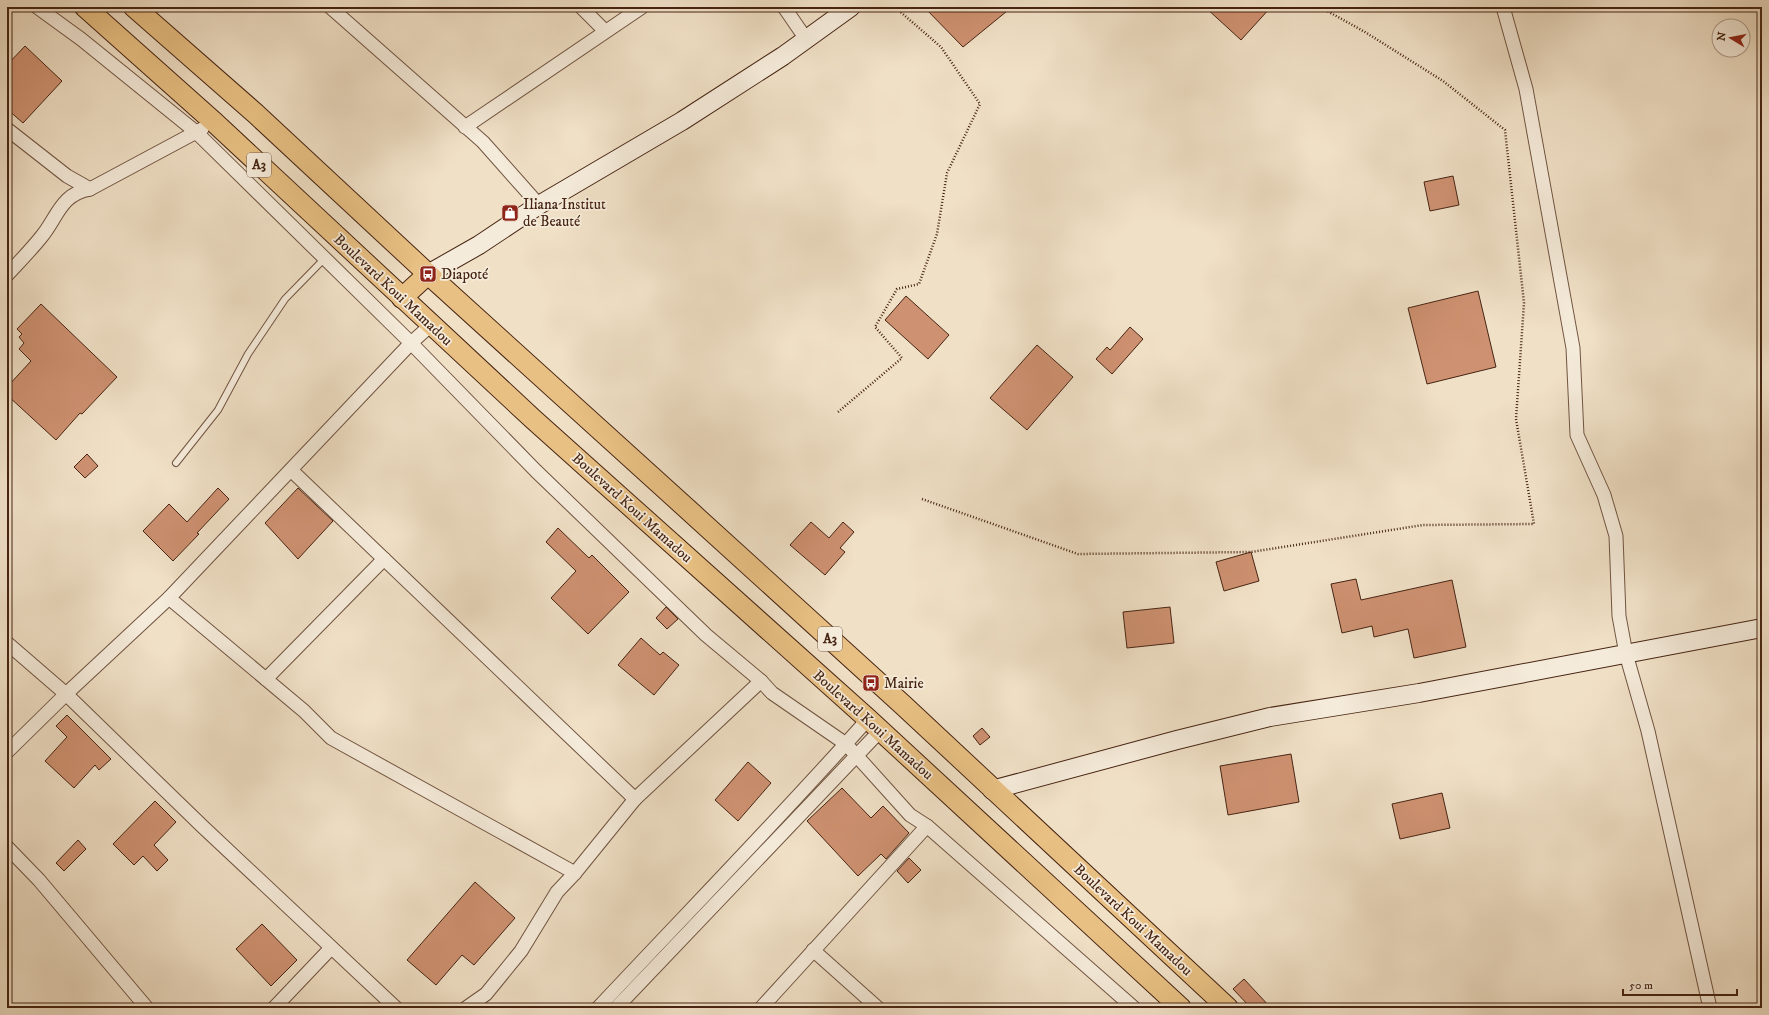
<svg xmlns="http://www.w3.org/2000/svg" width="1769" height="1015" viewBox="0 0 1769 1015" font-family="'IM FELL DW Pica',serif">
<style>
.building{fill:#ce9171;stroke:#462413}
.lines{fill:none;stroke-linecap:round;stroke-linejoin:round}
.lane-casing{stroke:#705340;stroke-width:8}
.street-casing{stroke:#705340;stroke-width:15}
.secondary-casing{stroke:#462413;stroke-width:20}
.primary-casing{stroke:#462413;stroke-width:22}
.path{stroke:#462413;stroke-width:2.5;stroke-dasharray:1 2;stroke-linecap:butt}
.lane{stroke:#f5ebda;stroke-width:6}
.street{stroke:#f5ebda;stroke-width:13}
.secondary{stroke:#f5ebda;stroke-width:18}
.primary{stroke:#e8c083;stroke-width:20}
.labels{text-anchor:middle;dominant-baseline:central;stroke-width:3.5;stroke-linejoin:round;paint-order:stroke}
.shield{fill:#f5ebda;stroke:#7a604f;stroke-width:1}
.shield-label{font-size:14px;font-weight:bold;fill:#462413}
.poi-label{font-size:15px;fill:#462413;stroke:#f5ebda;text-anchor:start}
.street-label{font-size:15px;fill:#462413;stroke:#f5ebda}
</style>
<rect width="100%" height="100%" fill="#f0e0c6"/>
<filter id="stains"><feTurbulence type="fractalNoise" baseFrequency=".005" numOctaves="4"/><feColorMatrix values="0 0 0 0 .2 0 0 0 0 .09 0 0 0 0 .02 0 0 0 .5 -.17"/></filter>
<radialGradient id="worn" r=".72"><stop offset=".6" stop-color="#630" stop-opacity="0"/><stop offset="1" stop-color="#630" stop-opacity=".3"/></radialGradient>
<g class="building">
<path d="M924 7H1012L963 47Z"/>
<path d="M1205 7H1271L1241 40Z"/>
<path d="M25 46 62 81 23 123 7 109V65Z"/>
<path d="M1453 176 1459 205 1430 211 1424 182Z"/>
<path d="M1478 291 1496 367 1427 384 1408 308Z"/>
<path d="M906 296 949 335 928 359 885 320Z"/>
<path d="M41 304 117 377 82 414 80 413 56 440 7 395V387L31 361 19 349 24 343 19 337 22 334 17 329Z"/>
<path d="M1130 327 1143 339 1112 374 1096 359 1107 347 1110 350Z"/>
<path d="M1037 345 1073 377 1027 430 990 398Z"/>
<path d="M87 454 98 466 85 478 74 467Z"/>
<path d="M218 488 229 499 197 533 199 534 173 561 143 531 169 504 187 522Z"/>
<path d="M298 488 333 521 298 559 265 523Z"/>
<path d="M811 522 829 538 843 522 854 532 840 548 845 552 825 575 790 545Z"/>
<path d="M558 528 589 558 592 555 629 592 588 634 551 598 576 571 546 542Z"/>
<path d="M1251 552 1259 581 1224 591 1216 562Z"/>
<path d="M1356 579 1361 600 1452 580 1466 647 1414 658 1408 629 1374 637 1372 626 1342 633 1331 584Z"/>
<path d="M666 607 678 619 667 629 656 618Z"/>
<path d="M1170 607 1174 643 1127 648 1123 612Z"/>
<path d="M641 638 660 655 663 652 679 665 654 695 618 665Z"/>
<path d="M67 715 111 759 99 770 95 765 74 788 45 761 67 737 56 726Z"/>
<path d="M982 728 990 737 980 745 973 736Z"/>
<path d="M1291 754 1299 802 1228 815 1220 766Z"/>
<path d="M748 762 771 783 738 821 715 800Z"/>
<path d="M842 788 871 818 883 806 909 833 886 859 881 854 858 876 807 821Z"/>
<path d="M1442 793 1450 828 1400 839 1392 804Z"/>
<path d="M155 801 176 822 154 845 168 860 157 871 143 856 134 865 113 844Z"/>
<path d="M78 840 86 849 64 871 56 863Z"/>
<path d="M909 858 921 870 908 883 897 871Z"/>
<path d="M475 882 515 918 474 965 462 955 436 985 407 960Z"/>
<path d="M262 924 297 960 271 986 236 949Z"/>
<path d="M1244 979 1271 1008H1251L1233 989Z"/>
</g>
<g class="lines">
<defs>
<path id="lane" d="M176 463 218 410 248 354 285 299 324 259"/>
<g id="street">
<path d="M37 7 81 39 196 132 411 343 536 471 706 635 761 681 772 693 846 744 910 815 927 826 1134 1008"/>
<path d="M330 7 483 142 539 205"/>
<path d="M581 7 605 31"/>
<path d="M784 7 806 39"/>
<path d="M1503 7 1526 89 1573 348 1577 435 1604 495 1616 536 1619 616 1626 654 1648 731 1710 1008"/>
<path d="M465 127 642 7"/>
<path d="M7 129 67 176 90 189"/>
<path d="M7 275C19 262 31 250 42 236 58 216 61 194 90 189L202 129"/>
<path d="M291 470 635 799"/>
<path d="M169 598 304 711 331 738 575 873"/>
<path d="M7 643 66 694 202 826 396 1008"/>
<path d="M266 679 384 559"/>
<path d="M7 752 66 694 169 598 411 343 431 325"/>
<path d="M7 847 39 880 147 1008"/>
<path d="M813 950 878 1008"/>
<path d="M274 1008 331 948"/>
<path d="M466 1008 486 994 521 951 557 892 575 873 635 799 761 681"/>
<path d="M598 1008C688 912 780 818 868 719"/>
<path d="M616 1008 880 731"/>
<path d="M761 1008 927 826"/>
</g>
<g id="secondary">
<path d="M428 274 479 245 539 205 682 121 783 56 851 7"/>
<path d="M992 790 1177 740 1270 717 1419 693 1762 628"/>
</g>
<g id="primary">
<path d="M85 7 214 122 533 419 868 719 1181 1008"/>
<path d="M134 7 256 114 428 274 694 515 903 705 1228 1008"/>
<path d="M402 298 428 274"/>
</g>
</defs>
<use href="#lane" class="lane-casing"/>
<use href="#street" class="street-casing"/>
<use href="#secondary" class="secondary-casing"/>
<use href="#primary" class="primary-casing"/>
<g class="path">
<path d="M838 412 902 358 875 327 897 289 919 284 937 234 947 173 980 104 941 47 897 9V7"/>
<path d="M922 499 1078 554 1251 552 1423 525 1534 524 1516 419 1524 303 1505 130 1443 81 1365 32 1320 7"/>
</g>
<use href="#lane" class="lane"/>
<use href="#street" class="street"/>
<use href="#secondary" class="secondary"/>
<use href="#primary" class="primary"/>
</g>
<defs>
<symbol id="shop-square" viewBox="-11 -11 22 22"><rect x="-9" y="-9" width="18" height="18" rx="4" fill="#8f2418" stroke="#f5ebda"/><path d="M-5-2.5h2.3a2.7 3.5 0 0 1 5.4 0H5L5.5 6h-11ZM-1.5-2.5h3a1.5 2.3 0 0 0-3 0Z" fill="#fff"/></symbol>
<symbol id="bus-square" viewBox="-11 -11 22 22"><rect x="-9" y="-9" width="18" height="18" rx="4" fill="#8f2418" stroke="#f5ebda"/><path d="M-5-6H5V4H4V6H2V4H-2V6H-4V4H-5ZM-3.5-4V0h7V-4ZM-3.5 1.2v1.5H-2V1.2ZM2 1.2v1.5H3.5V1.2Z" fill="#fff"/></symbol>
</defs>
<g fill-rule="evenodd">
<use href="#shop-square" x="500" y="203" width="20" height="20"/>
<use href="#bus-square" x="418" y="264" width="20" height="20"/>
<use href="#bus-square" x="861" y="673" width="20" height="20"/>
</g>
<g class="labels">
<g class="shield">
<rect x="247" y="153" width="24" height="24" rx="3"/>
<rect x="818" y="627" width="24" height="24" rx="3"/>
</g>
<g class="shield-label">
<text x="259" y="165">A3</text>
<text x="830" y="639">A3</text>
</g>
<g class="poi-label">
<text x="523" y="204">Iliana Institut<tspan x="523" dy="17">de Beauté</tspan></text>
<text x="441" y="274">Diapoté</text>
<text x="884" y="683">Mairie</text>
</g>
<g class="street-label">
<text transform="translate(393 290) rotate(43)">Boulevard Koui Mamadou</text>
<text transform="translate(632 508) rotate(42)">Boulevard Koui Mamadou</text>
<text transform="translate(873 725) rotate(42)">Boulevard Koui Mamadou</text>
<text transform="translate(1133 920) rotate(43)">Boulevard Koui Mamadou</text>
</g>
</g>
<rect width="1769" height="1015" fill="none" stroke="#f0e0c6" stroke-width="24"/>
<rect x="8" y="8" width="1753" height="999" fill="none" stroke="#462413" stroke-width="2"/>
<rect x="12" y="12" width="1745" height="991" fill="none" stroke="#462413"/>
<g transform="translate(1731 38) rotate(280)"><circle r="19" fill="#f5ebda" stroke="#af9b8a"/>
<path d="M0-3L7 15L0 10L-7 15Z" fill="#8f2418"/>
<text y="-6" font-size="11" font-weight="bold" text-anchor="middle" fill="#462413">N</text>
</g>
<path d="M1623 989v6h114v-6" fill="none" stroke="#462413" stroke-width="2"/>
<text x="1629" y="989" font-size="12" fill="#462413" stroke="#f5ebda" stroke-width="3" paint-order="stroke">50 m</text>
<rect width="100%" height="100%" filter="url(#stains)"/>
<rect width="100%" height="100%" fill="url(#worn)"/>
</svg>
